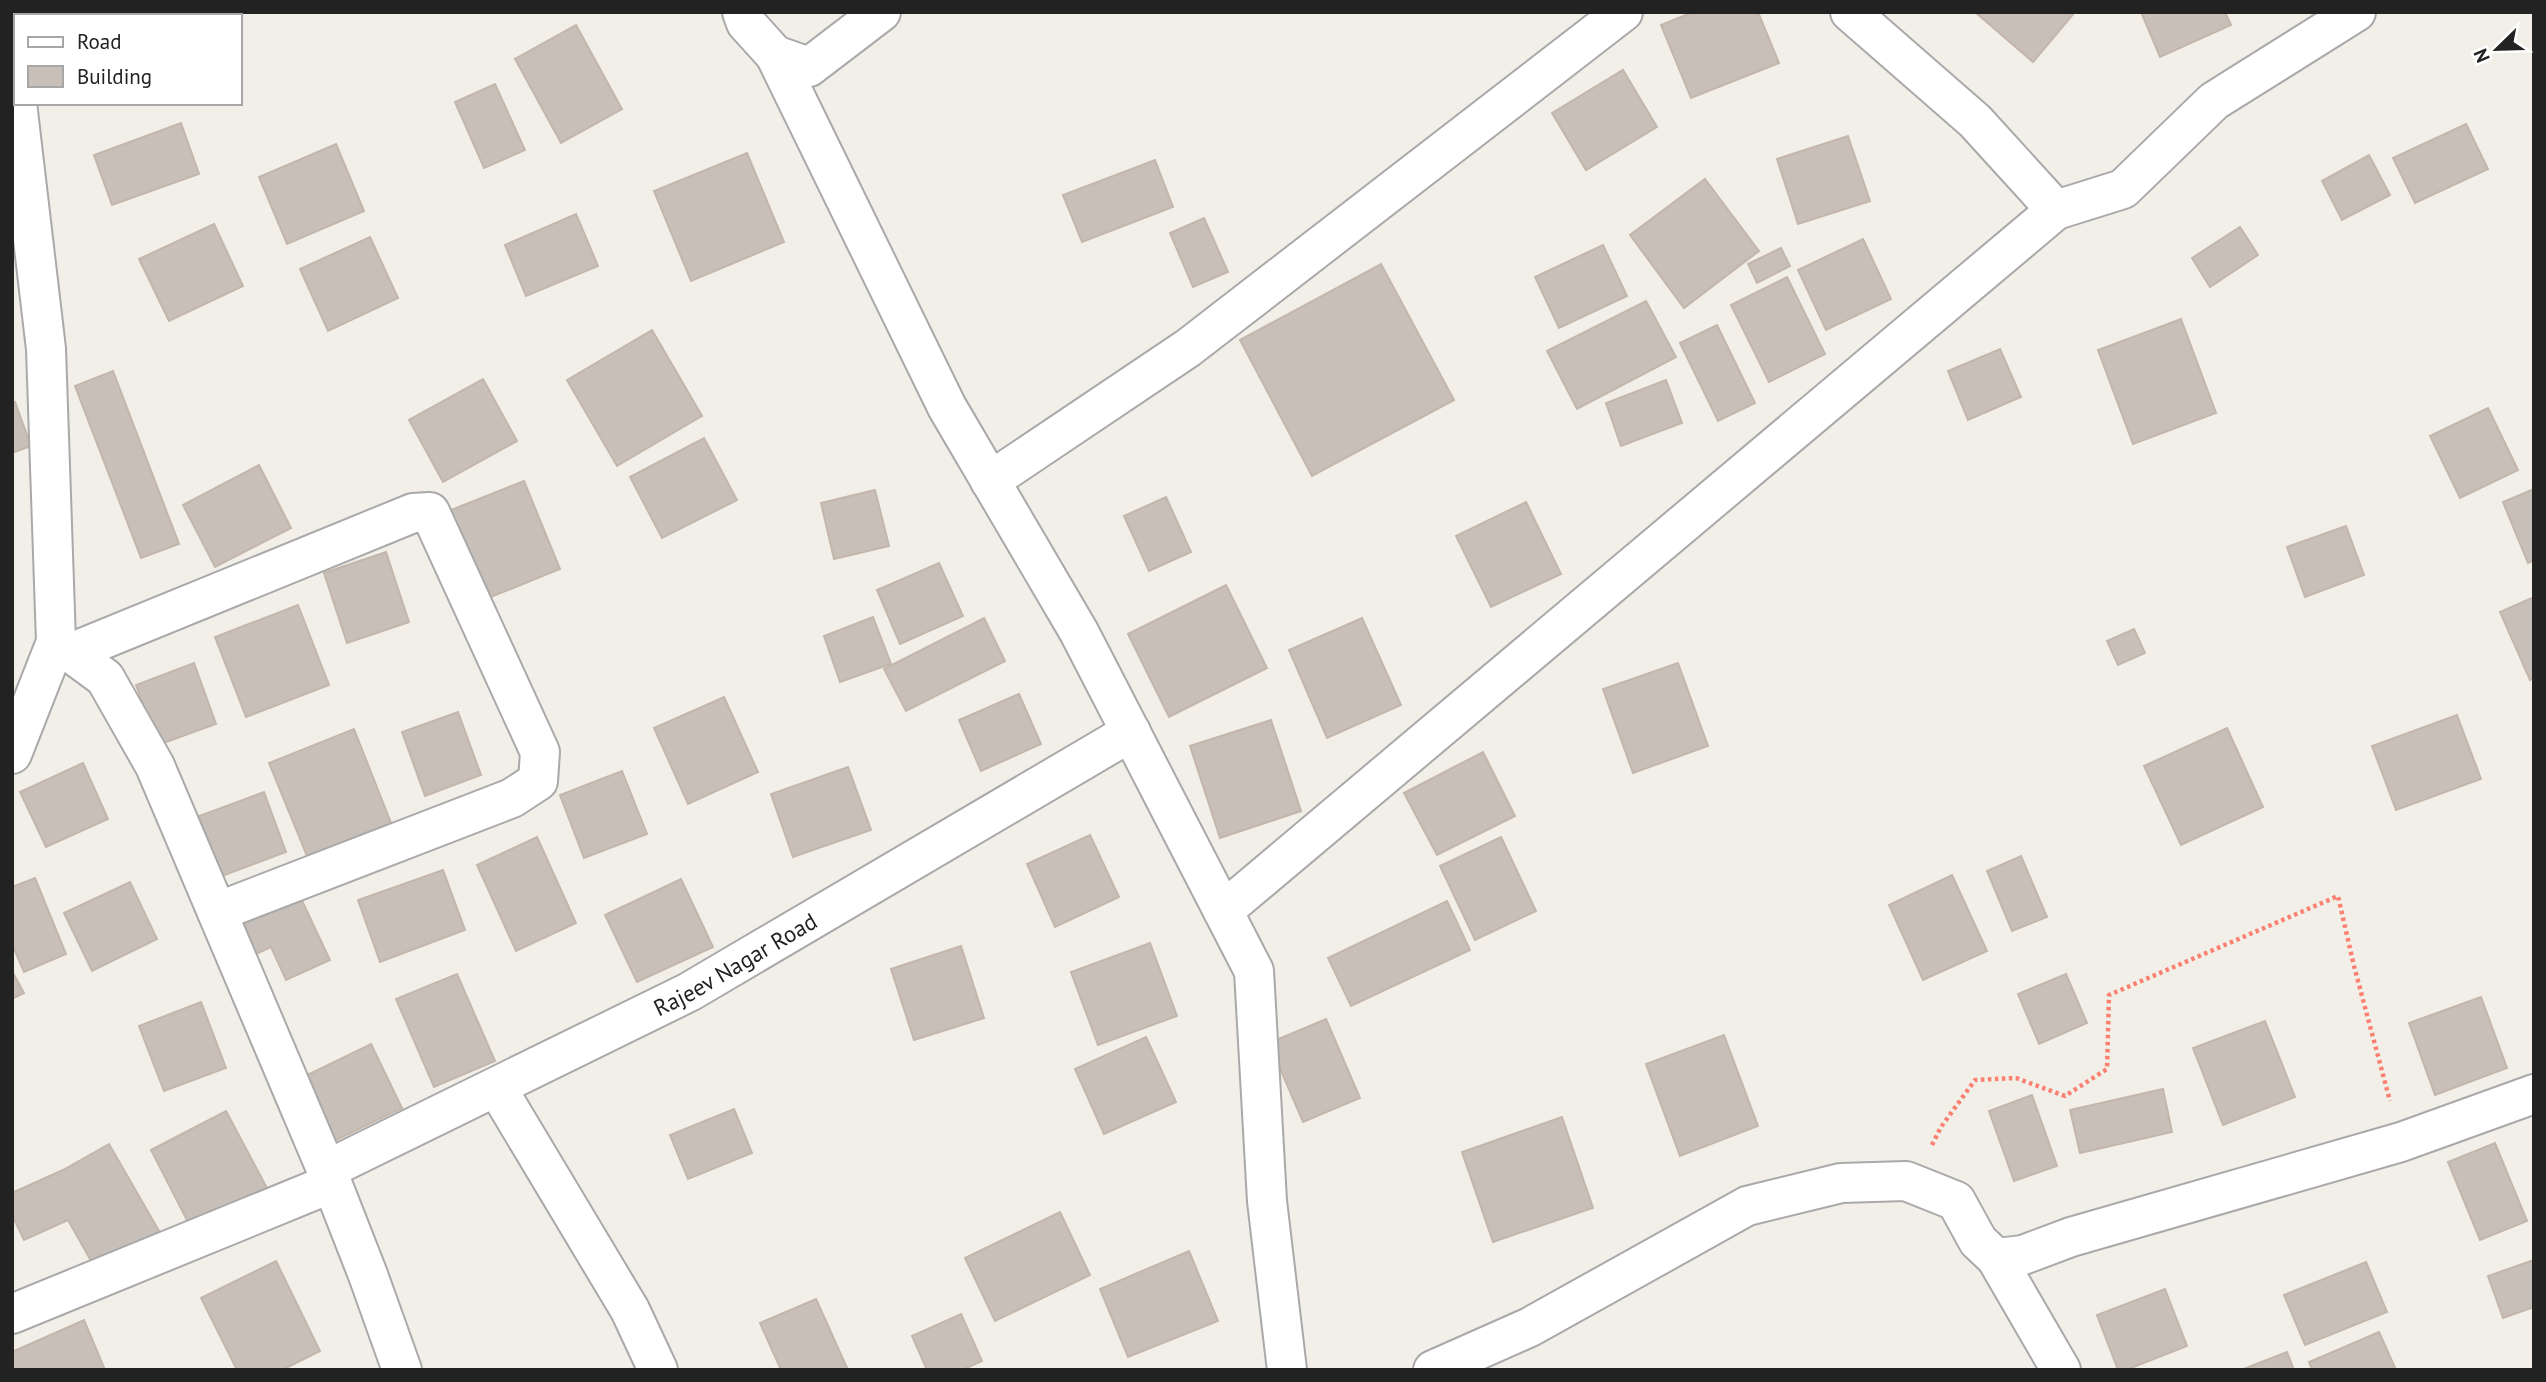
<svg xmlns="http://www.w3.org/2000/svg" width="2546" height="1382" viewBox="0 0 2546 1382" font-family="'PT Sans',sans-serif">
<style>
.building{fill:#c7bfb8;stroke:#c4b6ab;stroke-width:2}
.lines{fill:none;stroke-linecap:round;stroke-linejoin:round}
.minor-casing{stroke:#a9a9a9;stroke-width:42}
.path{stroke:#fa8072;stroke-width:4.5;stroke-dasharray:3.5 3.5;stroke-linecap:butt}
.minor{stroke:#fff;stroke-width:38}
.labels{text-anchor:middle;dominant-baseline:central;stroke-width:5;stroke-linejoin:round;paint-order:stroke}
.street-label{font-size:23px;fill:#222;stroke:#fff}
</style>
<rect width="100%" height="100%" fill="#f2efe9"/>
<g class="building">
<path d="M1693 12H1758L1779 63 1691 98 1661 25Z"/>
<path d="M1975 12H2075L2033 62Z"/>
<path d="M2141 12H2225L2231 25 2160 57Z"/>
<path d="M576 25 622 109 561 143 515 59Z"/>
<path d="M1623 70 1657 127 1586 170 1552 113Z"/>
<path d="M495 84 525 150 484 168 455 102Z"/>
<path d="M181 123 199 174 112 205 94 155Z"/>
<path d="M2466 124 2488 169 2415 203 2393 158Z"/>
<path d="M1848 136 1870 201 1798 224 1777 159Z"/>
<path d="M336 144 364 211 287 244 259 177Z"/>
<path d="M747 153 784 242 691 281 654 191Z"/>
<path d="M2369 155 2390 195 2342 220 2322 181Z"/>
<path d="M1155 160 1173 207 1082 242 1063 195Z"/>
<path d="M1705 179 1759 251 1684 308 1630 235Z"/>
<path d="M576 214 598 266 526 296 505 245Z"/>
<path d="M1204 218 1228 272 1193 287 1170 233Z"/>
<path d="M214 224 243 286 169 321 139 259Z"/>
<path d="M2240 227 2258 255 2210 287 2192 258Z"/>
<path d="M370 237 398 298 328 331 300 269Z"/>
<path d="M1863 239 1891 299 1826 330 1798 270Z"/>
<path d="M1603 245 1627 296 1559 328 1535 277Z"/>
<path d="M1781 248 1790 266 1757 283 1748 264Z"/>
<path d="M1381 264 1454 400 1312 476 1240 340Z"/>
<path d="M1787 277 1825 354 1769 382 1731 305Z"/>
<path d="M1646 301 1676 357 1577 409 1547 351Z"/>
<path d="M2181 319 2216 413 2133 444 2098 350Z"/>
<path d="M1717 325 1755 403 1718 421 1680 343Z"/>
<path d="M652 330 702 416 617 466 567 380Z"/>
<path d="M2000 349 2021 397 1968 420 1948 371Z"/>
<path d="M113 371 179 544 141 558 75 386Z"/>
<path d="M483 379 517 441 443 482 409 420Z"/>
<path d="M1666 380 1682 423 1621 446 1606 403Z"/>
<path d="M15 402 31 446 12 453V403Z"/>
<path d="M2488 408 2518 470 2460 498 2430 436Z"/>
<path d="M704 438 737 500 662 538 630 477Z"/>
<path d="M259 465 291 528 215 567 183 505Z"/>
<path d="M524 481 560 569 481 601 446 512Z"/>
<path d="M2534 489V560L2528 563 2503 502Z"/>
<path d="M875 490 889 546 834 559 821 503Z"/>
<path d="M1166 497 1191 552 1149 571 1124 516Z"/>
<path d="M1526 502 1561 574 1491 607 1456 536Z"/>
<path d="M2346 526 2364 575 2305 597 2287 547Z"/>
<path d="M386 552 409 622 347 643 324 573Z"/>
<path d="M939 563 963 616 900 644 877 590Z"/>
<path d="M1226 585 1267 668 1169 717 1128 634Z"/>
<path d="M2534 597V678L2530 680 2500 612Z"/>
<path d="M298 605 329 685 246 717 215 637Z"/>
<path d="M873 617 891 664 840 682 824 636Z"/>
<path d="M984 618 1005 661 906 711 884 669Z"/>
<path d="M1362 618 1401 705 1327 738 1289 650Z"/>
<path d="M2134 629 2145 653 2118 665 2107 641Z"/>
<path d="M194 663 216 724 158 745 136 685Z"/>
<path d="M1678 663 1708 746 1633 773 1603 689Z"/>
<path d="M1019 694 1041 744 981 771 959 720Z"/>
<path d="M724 697 758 772 688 804 654 728Z"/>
<path d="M458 712 481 775 425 796 402 732Z"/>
<path d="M2457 715 2481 779 2396 810 2372 746Z"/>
<path d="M1271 720 1301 811 1220 838 1190 746Z"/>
<path d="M2227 728 2263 807 2181 845 2144 766Z"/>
<path d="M354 729 391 823 307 856 269 763Z"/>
<path d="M1483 752 1515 816 1437 855 1404 793Z"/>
<path d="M83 763 108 819 46 847 20 792Z"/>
<path d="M848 767 871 830 793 857 771 794Z"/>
<path d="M622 771 647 834 584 858 560 795Z"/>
<path d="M264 792 286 852 214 879 191 819Z"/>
<path d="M1090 835 1119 897 1055 927 1027 864Z"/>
<path d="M537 837 576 923 516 951 477 865Z"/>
<path d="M1501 837 1536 911 1475 940 1440 866Z"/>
<path d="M2021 856 2047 917 2012 931 1987 871Z"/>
<path d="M443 870 465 930 380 962 358 900Z"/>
<path d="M1952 875 1987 951 1923 980 1889 905Z"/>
<path d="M35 878 66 954 24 972 12 944V887Z"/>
<path d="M681 879 713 947 637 982 605 915Z"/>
<path d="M130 882 157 939 92 971 64 913Z"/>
<path d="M297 890 330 960 286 980 271 947 256 954 238 917Z"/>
<path d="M1447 901 1470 950 1351 1006 1328 958Z"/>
<path d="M1150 943 1177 1016 1098 1045 1071 972Z"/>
<path d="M961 946 984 1018 914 1040 891 969Z"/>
<path d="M12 971 24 993 12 999Z"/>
<path d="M457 974 495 1061 434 1087 396 999Z"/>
<path d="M2066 974 2087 1023 2039 1044 2018 994Z"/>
<path d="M2481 997 2507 1068 2435 1095 2409 1023Z"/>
<path d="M201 1002 226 1068 164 1091 139 1026Z"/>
<path d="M1326 1019 1360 1098 1303 1122 1269 1043Z"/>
<path d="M2265 1021 2295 1097 2223 1125 2193 1048Z"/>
<path d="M1724 1035 1758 1126 1680 1156 1646 1064Z"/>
<path d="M1146 1037 1176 1102 1104 1134 1075 1069Z"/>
<path d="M371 1044 402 1108 328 1144 297 1080Z"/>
<path d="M2163 1089 2172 1132 2080 1153 2070 1110Z"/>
<path d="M2032 1095 2057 1166 2014 1181 1989 1111Z"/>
<path d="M734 1109 752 1153 688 1179 670 1135Z"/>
<path d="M226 1111 268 1190 192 1230 151 1150Z"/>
<path d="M1562 1117 1593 1208 1493 1242 1462 1152Z"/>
<path d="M2495 1143 2527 1221 2480 1240 2448 1162Z"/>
<path d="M109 1144 159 1231 95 1268 68 1220 24 1240 12 1215V1193L63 1170Z"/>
<path d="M1060 1212 1090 1275 995 1321 965 1258Z"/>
<path d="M1189 1251 1218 1321 1128 1357 1100 1289Z"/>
<path d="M2534 1260V1307L2503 1318 2488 1276Z"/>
<path d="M276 1261 320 1351 282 1370H237L201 1298Z"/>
<path d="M2366 1262 2387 1312 2305 1345 2284 1295Z"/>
<path d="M2165 1289 2187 1346 2126 1370H2118L2097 1315Z"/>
<path d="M816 1299 848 1370H781L760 1323Z"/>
<path d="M961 1314 982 1361 962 1370H927L912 1336Z"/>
<path d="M84 1320 105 1370H12V1352Z"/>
<path d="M2379 1332 2396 1370H2312L2309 1362Z"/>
<path d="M2287 1352 2294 1370H2241Z"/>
</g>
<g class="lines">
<defs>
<g id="minor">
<path d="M742 12 746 23 775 55 809 67 881 12"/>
<path d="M1850 12 1975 121 2056 210 2123 189 2214 101 2356 12"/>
<path d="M775 55 947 407 1079 632 1254 971 1267 1201 1287 1370"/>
<path d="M12 60 16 90"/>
<path d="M990 481 1188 348 1623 12"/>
<path d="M56 642 105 678 155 766 332 1183 368 1275 402 1370"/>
<path d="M70 653 413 513 430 512 540 752 538 781 512 798 217 912"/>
<path d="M12 754 56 642 46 349 17 103"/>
<path d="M1223 911 2056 210"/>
<path d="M497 1088 630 1310 658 1370"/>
<path id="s1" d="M326 1170 689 992 1131 732"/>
<path d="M1996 1258 2061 1370"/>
<path d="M12 1314 332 1183"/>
<path d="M1433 1370 1530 1327 1747 1206 1841 1183 1906 1181 1956 1201 1978 1241 1996 1258 2023 1255 2071 1237 2401 1142 2534 1094"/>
</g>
</defs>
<use href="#minor" class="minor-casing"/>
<path class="path" d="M1932 1145 1941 1127 1975 1080 2016 1078 2065 1096 2107 1069 2109 995 2338 896 2354 966 2390 1101"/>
<use href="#minor" class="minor"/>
</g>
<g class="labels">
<g class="street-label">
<text stroke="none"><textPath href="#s1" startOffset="458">Rajeev Nagar Road</textPath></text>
</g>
</g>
<rect width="2546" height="1382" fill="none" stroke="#222222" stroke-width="28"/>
<rect x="14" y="14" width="228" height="91" fill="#ffffff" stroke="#a7a7a7" stroke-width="2"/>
<rect x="28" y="37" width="35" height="10" fill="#ffffff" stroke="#a7a7a7" stroke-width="2"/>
<text x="77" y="49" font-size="21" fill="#222222">Road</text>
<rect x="28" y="66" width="35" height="21" fill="#c7bfb8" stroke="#a7a7a7" stroke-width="2"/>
<text x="77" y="84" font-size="21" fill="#222222">Building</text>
<g transform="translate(2497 49) rotate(247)" stroke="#ffffff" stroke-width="5" paint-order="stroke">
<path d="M0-5L12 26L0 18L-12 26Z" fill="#222222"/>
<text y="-10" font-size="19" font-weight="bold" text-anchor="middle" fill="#222222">N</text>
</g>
</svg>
